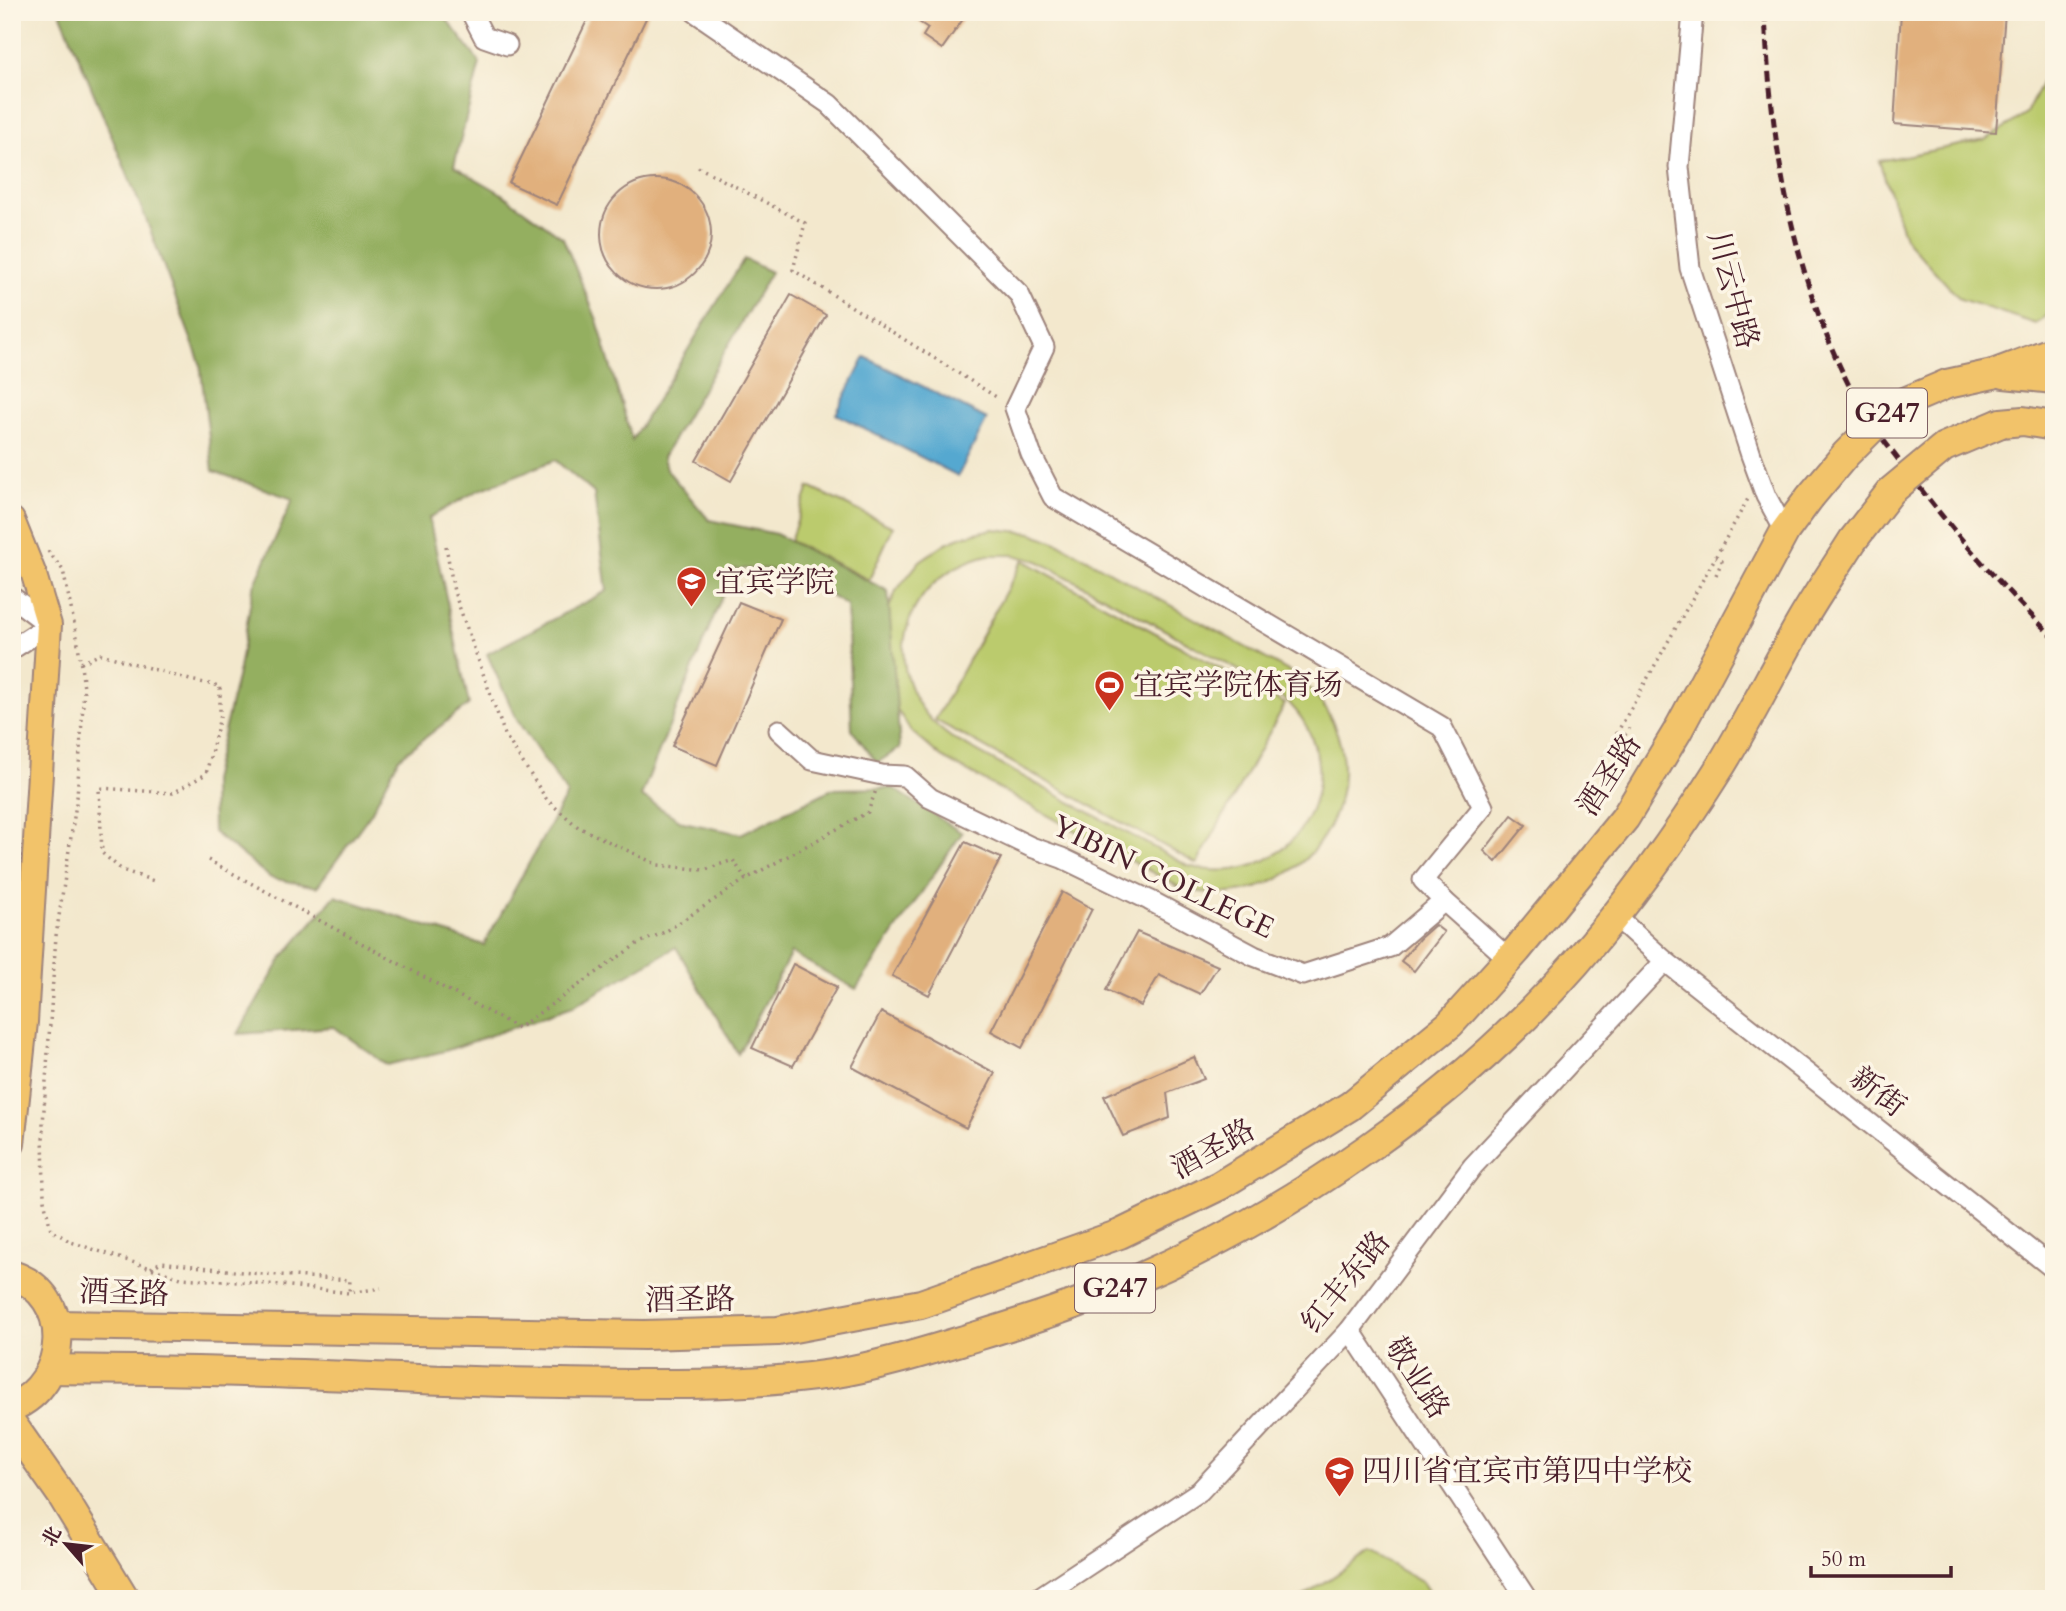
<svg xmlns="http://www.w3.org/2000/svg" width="2066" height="1611" viewBox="0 0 2066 1611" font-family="Cardo,'Noto Serif SC',serif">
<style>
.green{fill:#bbcb6d;stroke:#82754c;stroke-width:2;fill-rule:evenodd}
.forest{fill:#94af60;stroke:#6f6746;stroke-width:2}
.water{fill:#55a8d0;stroke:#50647e;stroke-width:2}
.building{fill:#e1b07d}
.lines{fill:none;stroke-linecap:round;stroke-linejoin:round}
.minor-casing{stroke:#9e847c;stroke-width:23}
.major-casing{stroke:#9e847c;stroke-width:28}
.highway-casing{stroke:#9e847c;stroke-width:32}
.path{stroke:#9e847c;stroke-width:3.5;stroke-dasharray:2 5;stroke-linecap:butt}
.minor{stroke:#fff;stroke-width:19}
.major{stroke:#f2c36a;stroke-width:24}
.highway{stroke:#f2c36a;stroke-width:28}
.rail{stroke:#4a1f2b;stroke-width:5;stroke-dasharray:10 5;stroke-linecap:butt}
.highway-bridge-casing{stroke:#9e847c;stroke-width:32;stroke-linecap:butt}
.highway-bridge{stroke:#f2c36a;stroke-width:28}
.labels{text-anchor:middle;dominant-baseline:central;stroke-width:7;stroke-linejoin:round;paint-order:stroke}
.shield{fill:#fcf5e5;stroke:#7f5f63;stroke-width:2}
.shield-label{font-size:28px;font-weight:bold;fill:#4a1f2b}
.street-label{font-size:30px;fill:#4a1f2b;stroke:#fcf5e5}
.poi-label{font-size:30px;fill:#4a1f2b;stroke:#fcf5e5;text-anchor:start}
</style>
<rect width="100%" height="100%" fill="#fcf5e5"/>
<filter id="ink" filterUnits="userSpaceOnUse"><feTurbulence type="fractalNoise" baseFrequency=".0143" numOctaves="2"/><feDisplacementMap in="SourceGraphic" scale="14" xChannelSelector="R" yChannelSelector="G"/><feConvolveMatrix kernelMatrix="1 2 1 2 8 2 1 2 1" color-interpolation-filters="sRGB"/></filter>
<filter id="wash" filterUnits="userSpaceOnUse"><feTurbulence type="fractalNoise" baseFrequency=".00686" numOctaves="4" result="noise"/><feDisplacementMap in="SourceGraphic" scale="28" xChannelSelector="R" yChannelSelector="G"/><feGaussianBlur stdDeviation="1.57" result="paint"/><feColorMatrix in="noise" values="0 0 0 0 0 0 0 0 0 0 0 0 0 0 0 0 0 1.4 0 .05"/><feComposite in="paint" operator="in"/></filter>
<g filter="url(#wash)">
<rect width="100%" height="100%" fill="#f3e8cd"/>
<g class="green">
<path d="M2054 58V310L2036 324 1960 299 1906 240 1879 161 1985 140 2026 114Z"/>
<path d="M809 487 893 527 869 580 790 541Z"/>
<path d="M993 529 1032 533 1062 545 1290 672C1405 755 1317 928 1179 887L941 757 910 730 890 698 886 615 896 591 920 561 946 543 963 536ZM988 555H1013L1038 561 1266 685C1370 750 1306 898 1188 866L952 738C873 683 895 578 988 555Z"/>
<path d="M1023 560 1285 704 1197 864 935 720Z"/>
<path d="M1370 1552 1423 1583 1433 1599H1300Z"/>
</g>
<path class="forest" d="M60 12H441L480 63 454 166 499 192 563 238 597 320 632 440 744 259 771 272 663 457 666 469 709 520 776 534 888 591 900 748 877 763 852 730 847 606 810 583 767 569H733L641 796 683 822 741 834 832 789 893 788 962 833 856 989 791 953 738 1054 676 947 572 1007 445 1051 387 1065 334 1027 238 1034 282 958 335 896 484 945 567 794 517 720 487 654 607 591 594 493 555 460 477 491 429 518 469 704 399 758 371 813 317 887 271 878 213 832 212 781 239 669 253 588 293 499 213 471 200 363 146 219Z"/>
<path class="water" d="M865 357 987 419 958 476 836 414Z"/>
<g id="blocks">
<g class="building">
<path d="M591 12H649L557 205 509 183Z"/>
<path d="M904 12H968L942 49 923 36 928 28Z"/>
<path d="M1901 12H2005L1996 132 1894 124Z"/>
<circle cx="656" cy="234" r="55"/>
<path d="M791 295 826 315 731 481 696 461Z"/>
<path d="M739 602 781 619 717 765 672 746Z"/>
<path d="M1512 815 1526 825 1496 862 1484 851Z"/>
<path d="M965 842 1001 858 929 995 892 976Z"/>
<path d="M1062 892 1092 909 1022 1048 991 1031Z"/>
<path d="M1435 925 1444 932 1414 971 1401 961 1419 939Z"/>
<path d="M1137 932 1218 966 1200 994 1159 975 1141 1006 1106 990Z"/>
<path d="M793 964 837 987 793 1066 752 1048Z"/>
<path d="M881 1012 995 1073 966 1128 852 1067Z"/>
<path d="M1194 1057 1204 1079 1167 1093 1170 1118 1123 1136 1104 1096Z"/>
</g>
</g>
</g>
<g filter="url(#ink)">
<use href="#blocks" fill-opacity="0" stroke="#9e847c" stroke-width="2"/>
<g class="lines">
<defs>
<g id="minor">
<path d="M471 12 484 37 507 45"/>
<path d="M695 12 829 104 1019 294 1044 347 1015 408 1031 454 1053 497 1442 727 1483 807 1423 880 1444 901"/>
<path d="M1693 12 1679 167 1690 268 1751 455 1766 496 1785 531"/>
<path d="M12 597 49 625 12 649"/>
<path d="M779 730 812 760 882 775 905 776 930 798 1031 847 1062 858 1149 900 1254 956 1303 975 1390 947 1444 901 1508 958"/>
<path d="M12 900 31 921"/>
<path d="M1614 915 1665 961 2054 1269"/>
<path d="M1350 1330 1527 1599"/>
<path d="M1037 1599 1200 1491 1350 1330 1473 1166 1665 961"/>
</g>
<path id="major" d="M12 520 34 575 49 625 25 1022 12 1144"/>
<g id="highway">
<path d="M1993 374 2054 351"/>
<path d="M2004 374 2054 379"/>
<path d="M2001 423 2023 421 2054 426"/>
<path d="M12 1275C75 1295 70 1383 12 1407"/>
<path d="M57 1325 644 1335 778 1331 921 1304 1120 1234 1219 1186 1350 1106 1450 1024 1517 950 1625 818 1677 732 1785 531 1810 497"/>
<path d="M53 1369C125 1370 197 1370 269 1373 366 1376 463 1382 561 1383 650 1384 742 1387 831 1374 880 1366 930 1350 977 1336 1029 1320 1080 1304 1130 1282 1293 1212 1458 1098 1575 964 1629 902 1678 834 1722 764 1750 718 1774 669 1801 622 1817 594 1836 567 1853 540"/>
<path d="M12 1424 61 1494 125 1599"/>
</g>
</defs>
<use href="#minor" class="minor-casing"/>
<use href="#major" class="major-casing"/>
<use href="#highway" class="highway-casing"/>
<g class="path">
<path d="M698 167 805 223 793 270 998 398"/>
<path d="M446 546 454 592 505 735 547 800 578 827 658 865 704 870 733 860 746 879"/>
<path d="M48 551 63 570 77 637 84 688 77 797 56 936 43 1124 44 1200 51 1230 71 1242 181 1278 281 1285 349 1293 381 1288"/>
<path d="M1716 575 1722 561 1716 557"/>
<path d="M81 663 101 654 190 680 220 686V717L206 774 173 793 99 788 102 853 122 870 157 882"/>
<path d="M12 707 19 711 12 780"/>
<path d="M1614 738 1622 740 1629 728"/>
<path d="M1603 758 1748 499"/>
<path d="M208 860 518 1028 637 944 665 932 746 879 868 812 876 790"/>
<path d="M151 1268 161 1262 250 1273 350 1280 349 1293"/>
</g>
<use href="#minor" class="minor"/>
<use href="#major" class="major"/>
<use href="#highway" class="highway"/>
<path class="rail" d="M1765 12C1770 143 1793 280 1855 397 1869 423 1889 447 1907 471 1953 532 1999 584 2054 638"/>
<defs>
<g id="highway-bridge">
<path d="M1810 497 1846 454 1893 407 1947 384 1993 374"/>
<path d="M1853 540 1891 491 1944 447 2001 423"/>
</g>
</defs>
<use href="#highway-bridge" class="highway-bridge-casing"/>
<use href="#highway-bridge" class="highway-bridge"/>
</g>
</g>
<defs>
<symbol id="university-pin" viewBox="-11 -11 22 30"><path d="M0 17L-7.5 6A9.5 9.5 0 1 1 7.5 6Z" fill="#c8321e" stroke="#fcf5e5"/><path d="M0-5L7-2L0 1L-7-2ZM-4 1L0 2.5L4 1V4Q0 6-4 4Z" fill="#fff"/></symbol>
<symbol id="stadium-pin" viewBox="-11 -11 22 30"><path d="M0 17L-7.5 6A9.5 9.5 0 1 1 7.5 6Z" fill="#c8321e" stroke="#fcf5e5"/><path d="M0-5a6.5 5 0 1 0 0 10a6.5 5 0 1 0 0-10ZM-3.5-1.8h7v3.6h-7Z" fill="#fff"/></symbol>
<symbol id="school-pin" viewBox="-11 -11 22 30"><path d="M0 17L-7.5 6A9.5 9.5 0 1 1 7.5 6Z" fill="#c8321e" stroke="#fcf5e5"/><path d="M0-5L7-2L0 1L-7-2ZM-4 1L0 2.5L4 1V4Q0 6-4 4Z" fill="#fff"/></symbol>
</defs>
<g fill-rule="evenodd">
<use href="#university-pin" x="674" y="564" width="35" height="47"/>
<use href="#stadium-pin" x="1092" y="668" width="35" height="47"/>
<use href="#school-pin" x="1322" y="1454" width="35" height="47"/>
</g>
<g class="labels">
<g class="shield">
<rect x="1847" y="388.5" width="80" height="49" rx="5"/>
<rect x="1075" y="1263.5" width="80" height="49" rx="5"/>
</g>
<g class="shield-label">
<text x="1887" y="413">G247</text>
<text x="1115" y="1288">G247</text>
</g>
<g class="street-label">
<text transform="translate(1733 290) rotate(75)">川云中路</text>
<text transform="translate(1609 775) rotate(-57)">酒圣路</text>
<text transform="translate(1163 877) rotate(26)">YIBIN COLLEGE</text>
<text transform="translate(1878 1092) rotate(38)">新街</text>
<text transform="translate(1213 1149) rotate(-29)">酒圣路</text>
<text transform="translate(1346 1282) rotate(-51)">红丰东路</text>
<text transform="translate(124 1293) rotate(2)">酒圣路</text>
<text transform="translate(690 1300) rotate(-1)">酒圣路</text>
<text transform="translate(1417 1378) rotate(57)">敬业路</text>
</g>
<g class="poi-label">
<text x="715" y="582">宜宾学院</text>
<text x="1133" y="685">宜宾学院体育场</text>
<text x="1362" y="1471">四川省宜宾市第四中学校</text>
</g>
</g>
<rect width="2066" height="1611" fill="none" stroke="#fcf5e5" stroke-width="42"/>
<g transform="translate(66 1544) rotate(298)" stroke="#fcf5e5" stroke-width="5" paint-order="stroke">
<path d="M0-5L12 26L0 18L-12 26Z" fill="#4a1f2b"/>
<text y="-10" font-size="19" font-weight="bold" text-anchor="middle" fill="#4a1f2b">北</text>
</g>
<path d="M1811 1566v10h140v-10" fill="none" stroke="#4a1f2b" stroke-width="3.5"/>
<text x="1821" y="1566" font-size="21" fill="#4a1f2b" stroke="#fcf5e5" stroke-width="5" paint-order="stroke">50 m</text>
</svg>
